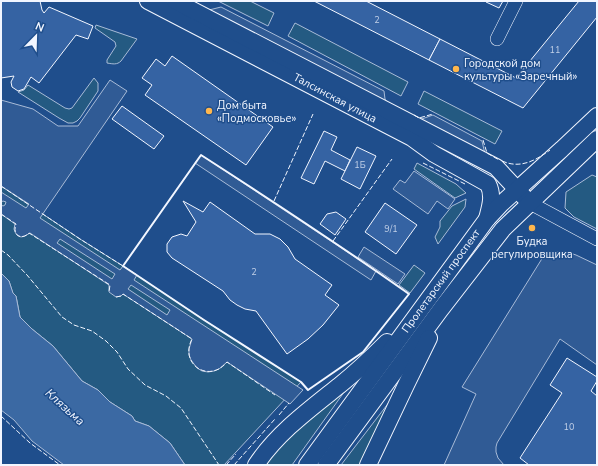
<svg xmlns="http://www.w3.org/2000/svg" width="598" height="466" viewBox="0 0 598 466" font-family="'Nunito Sans',sans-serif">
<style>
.green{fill:#245a82;stroke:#a8bbd7}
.parking{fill:#305b95;stroke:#a8bbd7;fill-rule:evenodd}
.water{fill:#3b69a3;stroke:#a8bbd7}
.building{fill:#3563a3;stroke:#f2f6ff}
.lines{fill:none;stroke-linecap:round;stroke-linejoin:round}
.minor-casing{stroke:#f2f6ff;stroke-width:14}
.major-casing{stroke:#f2f6ff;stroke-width:18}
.minor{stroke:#1f4e8c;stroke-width:13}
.major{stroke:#1f4e8c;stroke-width:16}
.fence{stroke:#f2f6ff;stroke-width:1;stroke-dasharray:5 2;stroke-linecap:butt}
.wall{stroke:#f2f6ff;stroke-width:2}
.poi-dot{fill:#ffb74d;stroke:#1f4e8c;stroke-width:1.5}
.labels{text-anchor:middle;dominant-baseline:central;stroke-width:3;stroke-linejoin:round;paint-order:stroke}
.number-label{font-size:9px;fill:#c3d1e8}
.poi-label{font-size:11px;fill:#f2f6ff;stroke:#1f4e8c;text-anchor:start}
.street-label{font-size:11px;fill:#f2f6ff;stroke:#1f4e8c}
.water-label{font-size:12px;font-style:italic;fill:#f2f6ff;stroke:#1f4e8c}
</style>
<rect width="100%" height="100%" fill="#1f4e8c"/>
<g class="green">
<path d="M218 1H250L274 13 268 26Z"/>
<path d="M295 23 408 82 401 96 288 36Z"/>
<path d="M96 25 137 39 121 61C117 65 113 64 107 63V60L116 46 115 42 95 28Z"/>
<path d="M94 78 98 83V91L80 118 77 121 73 123H68L59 118 18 92 24 90 28 85 65 108 69 109 72 108Z"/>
<path d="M424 91 502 131 495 144 418 104Z"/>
<path d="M417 163 456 184 466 193 455 198 414 169Z"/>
<path d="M592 175 597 177V229L574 217 565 208 566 192Z"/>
<path d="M1 186 80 239 123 266 204 320 301 382 224 465H185L170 443 149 426 135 421 132 416 110 402 98 390 82 381 53 346 32 329 20 317 16 296 13 294 9 281 1 273Z"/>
<path d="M466 199 465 207 438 244 435 237 440 227V221L452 206Z"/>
<path d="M414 265 425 273 410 293 399 285Z"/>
<path d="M347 388 292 465H263L292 434Z"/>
<path d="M390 401 360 465H341Z"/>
</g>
<g class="parking">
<path d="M221 7 384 91 385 99 387 103 209 10Z"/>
<path d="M110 80 127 91 40 218 120 270 123 266 137 275 134 280 303 390 290 404 227 362 219 369 214 371 208 372 202 371 197 368 191 360 189 355V349L192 339 123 294 121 296 116 297 109 292V285L30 233 25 236 21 237 17 235 15 232 14 229 15 224 1 214V205L3 206 5 205 6 202 3 201 1 202V192L26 208 29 204 1 186V100L33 109 58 126H78ZM60 239 115 274 112 279 57 243ZM131 285 170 310 167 315 128 289Z"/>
<path d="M433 115 482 141 485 154 419 120Z"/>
<path d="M201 155 376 271 371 280 195 163Z"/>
<path d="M414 171 455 199 448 209 437 201 428 214 393 189 400 180 405 183Z"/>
<path d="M364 247 405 274 398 284 358 257Z"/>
<path d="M557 252H567L576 255 597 265V365L560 339 497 443 496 447V452L498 458 504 465H444L476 394 462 387 543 257 549 254Z"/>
</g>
<path class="water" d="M1 273 9 281 13 293 16 296 20 317 32 329 53 346 82 381 98 390 110 402 132 416 135 421 149 426 170 443 185 465H64L32 441 14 420 1 410Z"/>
<g class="building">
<path d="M1 1H40L42 10 44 13 49 7 93 26 88 39 76 35 39 83 31 77 24 89 18 91 12 87 11 82 14 76 1 78Z"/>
<path d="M314 1H366L440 39 429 60Z"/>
<path d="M486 1H503L499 8 486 2Z"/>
<path d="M579 1H597V17L523 108 429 60 440 39 516 78Z"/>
<path d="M172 56 273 127 246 165 145 95 152 85 142 78 156 59 165 66Z"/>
<path d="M122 106 164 136 154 149 112 119Z"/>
<path d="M324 131 337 137 331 150 350 160 345 171 325 161 314 184 301 178Z"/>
<path d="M357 147 376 156 360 189 341 179Z"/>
<path d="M183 201 203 212 210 202 255 234H270L280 239 288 247 295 259 332 285 325 295 339 305 323 325 308 339 287 354 256 311 245 309 237 305 230 300 223 291 172 258 167 252V244L172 237 181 234 187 236 196 222Z"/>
<path d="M385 203 417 225 396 254 365 232Z"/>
<path d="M336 212 346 219 335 235 320 224 327 214Z"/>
<path d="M567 358 597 377V381L591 391 597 396V465H529L520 458 562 393 550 385Z"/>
</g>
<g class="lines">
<defs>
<g id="minor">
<path d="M497 39 516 1"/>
<path d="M530 203 597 239"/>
</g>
<g id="major">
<path d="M148 1 412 138 434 154 488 184C494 196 490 207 487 219"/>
<path d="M175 1 496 167 524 197"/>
<path d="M256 465C277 433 310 409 340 385 356 372 372 357 387 342"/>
<path d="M307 465 487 219 501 204 562 149 597 116"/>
<path d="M326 465 441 309 503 229 597 139"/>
<path d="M368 465 406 385 429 338"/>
</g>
</defs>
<use href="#minor" class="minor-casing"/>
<use href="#major" class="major-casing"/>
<use href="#minor" class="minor"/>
<use href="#major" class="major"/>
<g class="fence">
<path d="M414 115 419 118 433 114"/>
<path d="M483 140 487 153 499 160"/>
<path d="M502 161C520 169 535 161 550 150"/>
<path d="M423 163 465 184"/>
<path d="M1 186 80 239 123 266"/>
<path d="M274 201 313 114"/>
<path d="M1 214 16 224C12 235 21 241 29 233L110 285 109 292"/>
<path d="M333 241 392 159"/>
<path d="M1 250 8 255 27 275 62 317 74 325 92 331 106 341 117 352 128 369 145 385 166 396 181 408 219 465"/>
<path d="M116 297 121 296 123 294 192 339C179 364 209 384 227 362L275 395"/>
<path d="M279 415 289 403"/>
<path d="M1 416 30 443 60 465"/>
<path d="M226 465 236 454"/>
<path d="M234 465 275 419"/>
</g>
<path class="wall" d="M201 155C271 200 341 246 409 294L363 352 308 390 301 382 204 320 123 266Z"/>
</g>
<g class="poi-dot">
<circle cx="456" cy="69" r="4"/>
<circle cx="209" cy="111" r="4"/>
<circle cx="532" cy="228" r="4"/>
</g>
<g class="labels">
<g class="number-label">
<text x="377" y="20">2</text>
<text x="555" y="50">11</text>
<text x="360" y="165">1Б</text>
<text x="391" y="229">9/1</text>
<text x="254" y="272">2</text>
<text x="569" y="427">10</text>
</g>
<g class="poi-label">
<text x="464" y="63">Городской дом<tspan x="464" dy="13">культуры «Заречный»</tspan></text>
<text x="217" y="105">Дом быта<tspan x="217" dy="13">«Подмосковье»</tspan></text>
<text x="532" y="241" text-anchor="middle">Будка<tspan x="532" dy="13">регулировщика</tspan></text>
</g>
<g class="street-label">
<text transform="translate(335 98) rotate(28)">Талсинская улица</text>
<text transform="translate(441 281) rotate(-54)">Пролетарский проспект</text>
</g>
<g class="water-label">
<text transform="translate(65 407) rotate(42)">Клязьма</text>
</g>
</g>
<rect width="598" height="466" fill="none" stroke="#f2f6ff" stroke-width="4"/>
<g transform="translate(36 36) rotate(23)" stroke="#1f4e8c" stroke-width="3" paint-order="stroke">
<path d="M0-3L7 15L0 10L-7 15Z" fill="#f2f6ff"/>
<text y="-6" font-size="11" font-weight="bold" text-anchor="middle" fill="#f2f6ff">N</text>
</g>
</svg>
